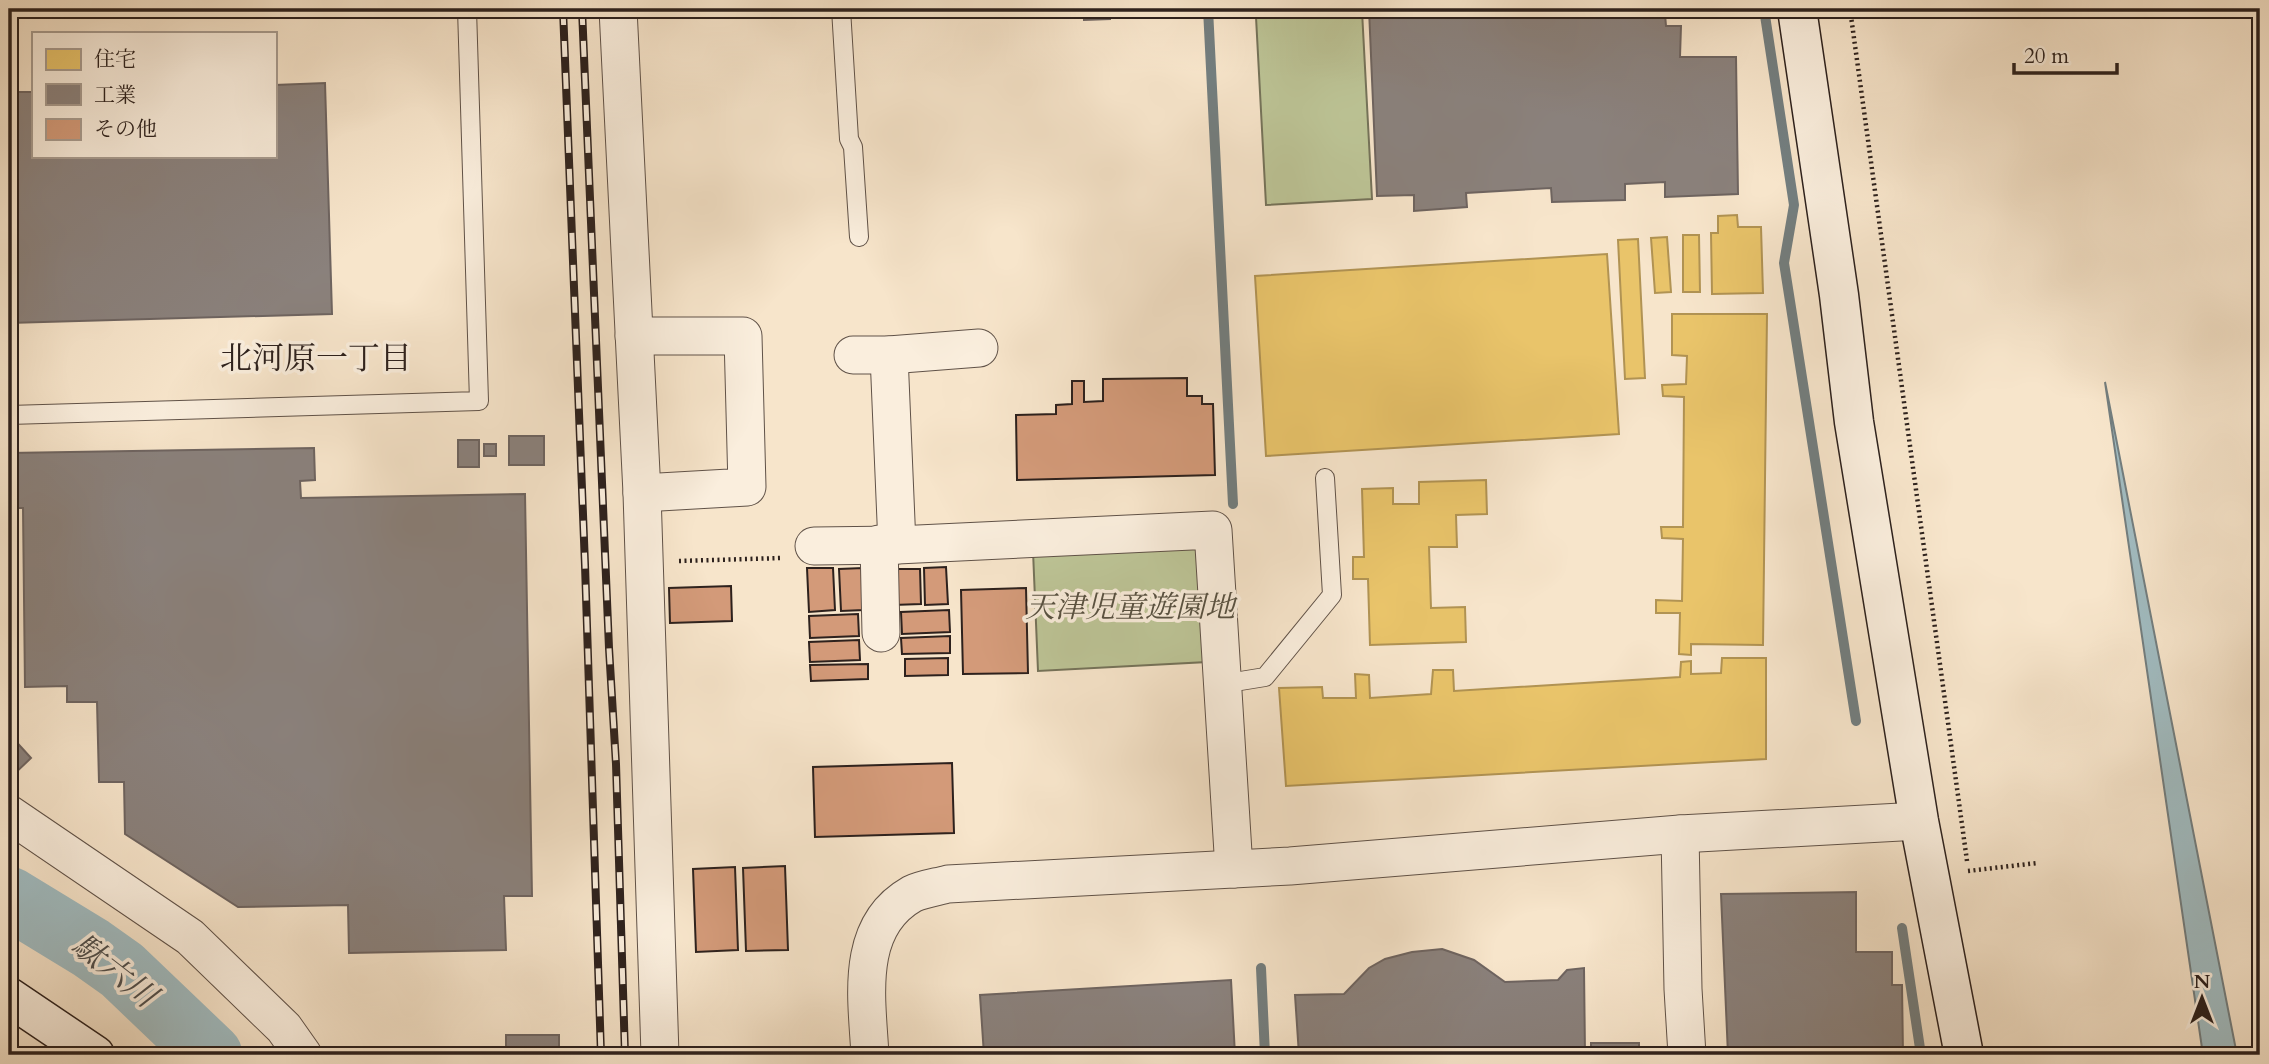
<svg xmlns="http://www.w3.org/2000/svg" width="2269" height="1064" viewBox="0 0 2269 1064" font-family="Cardo,'Noto Serif JP',serif">
<style>
.green{fill:#bdc597;stroke:#75735a;stroke-width:2}
.water{fill:#a1bcc1;stroke:#737e7f;stroke-width:2}
.homes{fill:#e9c46a;stroke:#b19353;stroke-width:2}
.industry{fill:#8a817c;stroke:#6e6460;stroke-width:2}
.lines{fill:none;stroke-linecap:round;stroke-linejoin:round}
.stream{stroke:#737e7f;stroke-width:10}
.river{stroke:#a1bcc1;stroke-width:63}
.building{fill:#d39a79;stroke:#2d211d;stroke-width:2}
.lane-casing{stroke:#605248;stroke-width:20}
.street-casing{stroke:#605248;stroke-width:39}
.secondary-casing{stroke:#2d211d;stroke-width:41}
.path{stroke:#2d211d;stroke-width:4.5;stroke-dasharray:2 3.5;stroke-linecap:butt}
.lane{stroke:#faeedd;stroke-width:18}
.street{stroke:#faeedd;stroke-width:37}
.secondary{stroke:#faeedd;stroke-width:38}
.rail-casing{stroke:#2d211d;stroke-width:8}
.rail{stroke:#faeedd;stroke-width:5;stroke-dasharray:16;stroke-linecap:butt}
.labels{text-anchor:middle;dominant-baseline:central;stroke-width:7;stroke-linejoin:round;paint-order:stroke}
.park-label{font-size:30px;font-style:italic;fill:#585242;stroke:#faeedd}
.neighbourhood-label{font-size:32px;fill:#2d211d;stroke:#faeedd}
.water-label{font-size:32px;font-style:italic;fill:#50504e;stroke:#faeedd}
</style>
<rect width="100%" height="100%" fill="#f7e5cb"/>
<filter id="stains"><feTurbulence type="fractalNoise" baseFrequency=".00286" numOctaves="4"/><feColorMatrix values="0 0 0 0 .2 0 0 0 0 .09 0 0 0 0 .02 0 0 0 .5 -.17"/></filter>
<radialGradient id="worn" r=".72"><stop offset=".6" stop-color="#630" stop-opacity="0"/><stop offset="1" stop-color="#630" stop-opacity=".3"/></radialGradient>
<g class="green">
<path d="M1362 11 1372 199 1266 205 1256 17Z"/>
<path d="M1192 546 1199 550 1207 662 1038 671 1033 551Z"/>
</g>
<path class="water" d="M2105 382 2237 1055H2203Z"/>
<g class="homes">
<path d="M1737 215 1738 227H1761L1763 293 1712 294 1711 233H1718V216Z"/>
<path d="M1683 235H1699L1700 292H1683Z"/>
<path d="M1667 237 1671 292 1655 293 1651 238Z"/>
<path d="M1638 239 1645 378 1625 379 1618 240Z"/>
<path d="M1607 254 1619 434 1266 456 1255 276Z"/>
<path d="M1672 314H1767L1763 645 1691 644V655L1679 654 1680 613H1656V600L1682 601 1683 539 1662 538 1661 527H1683L1684 397 1663 396 1662 385 1686 384 1687 356 1672 355Z"/>
<path d="M1486 480 1487 514 1456 515 1457 547H1429L1431 608 1465 607 1466 642 1370 645 1368 579H1353V557H1364L1362 489 1393 488V504H1419V482Z"/>
<path d="M1722 658H1766V759L1286 786 1279 688 1322 687 1323 698H1356L1355 674 1369 675 1370 698 1431 694 1433 670H1453L1454 691 1680 677 1681 662 1691 661V674L1721 673Z"/>
</g>
<g class="industry">
<path d="M1005 9H1110V19L1084 20V13L1005 15Z"/>
<path d="M1226 9H1254L1253 11H1226Z"/>
<path d="M1369 9H1562V14H1665L1666 26H1681L1680 57H1736L1738 194 1665 197V182L1625 184V200L1552 202 1551 188 1466 193 1467 207 1414 211V195L1377 196Z"/>
<path d="M325 83 332 314 9 323V92H33V156H275V85Z"/>
<rect x="509" y="436" width="35" height="29"/>
<rect x="458" y="440" width="21" height="27"/>
<rect x="484" y="444" width="12" height="12"/>
<path d="M314 448 315 480 300 481 301 498 525 494 532 896H504L506 950 349 953 348 905 238 907 125 834 124 782H99L97 702H67V686L25 687 23 508H9V453Z"/>
<path d="M11 736 31 758 10 778 9 738Z"/>
<path d="M1856 892V952H1892V985H1902L1903 1055H1728L1721 894Z"/>
<path d="M1442 949 1474 960 1505 982 1558 980 1567 970 1584 968 1585 1055H1299L1295 995 1344 994 1369 968 1385 959 1412 952Z"/>
<path d="M1231 980 1235 1055H984L980 995Z"/>
<rect x="506" y="1035" width="53" height="20"/>
<rect x="1591" y="1043" width="48" height="12"/>
</g>
<g class="lines">
<g class="stream">
<path d="M1208 9 1233 504"/>
<path d="M1764 9 1794 205 1784 263 1856 721"/>
<path d="M1902 928 1921 1055"/>
<path d="M1261 968 1265 1055"/>
</g>
<path class="river" d="M9 898 91 948 122 970 211 1055"/>
</g>
<g class="building">
<path d="M1187 378V396H1202V404H1213L1215 475 1017 480 1016 415 1056 414V405L1072 404V381H1084V402L1103 401V379Z"/>
<path d="M946 567 948 604 925 605 924 568Z"/>
<path d="M807 568H833L835 610 809 612Z"/>
<path d="M863 568 864 610 841 611 839 569Z"/>
<path d="M892 569H920L921 604 893 605Z"/>
<path d="M731 586 732 621 670 623 669 588Z"/>
<path d="M1026 588 1028 673 963 674 961 590Z"/>
<path d="M949 610 950 632 902 634 901 612Z"/>
<path d="M858 614 859 636 810 638 809 616Z"/>
<path d="M950 636V653L902 654 901 638Z"/>
<path d="M859 640 860 660 810 662 809 642Z"/>
<path d="M948 658V675L905 676V659Z"/>
<path d="M868 664V679L811 681 810 665Z"/>
<path d="M952 763 954 833 815 837 813 767Z"/>
<path d="M785 866 788 950 746 951 743 868Z"/>
<path d="M735 867 738 950 696 952 693 869Z"/>
</g>
<g class="lines">
<defs>
<g id="lane">
<path d="M841 9 849 139 853 147 859 237"/>
<path d="M9 415 479 401 467 9"/>
<path d="M1222 684 1265 677 1332 595 1325 478"/>
</g>
<g id="street">
<path d="M618 9 642 493 660 1055"/>
<path d="M634 336H743L747 487 642 493"/>
<path d="M853 355H889L979 348"/>
<path d="M889 355 897 545"/>
<path d="M879 544 881 633"/>
<path d="M814 546 897 545 1213 530 1234 869"/>
<path d="M9 814 190 937 284 1028 303 1055"/>
<path d="M1680 834 1683 989 1687 1055"/>
<path d="M870 1055C867 999 854 927 912 894 922 889 937 887 948 884L1290 866 1680 834 1919 821"/>
</g>
<g id="secondary">
<path d="M1797 9 1839 295 1854 422 1919 821 1964 1055"/>
<path d="M9 997 95 1055"/>
</g>
</defs>
<use href="#lane" class="lane-casing"/>
<use href="#street" class="street-casing"/>
<use href="#secondary" class="secondary-casing"/>
<g class="path">
<path d="M1850 9 1967 861"/>
<path d="M679 561 782 558"/>
<path d="M1968 871 2037 863"/>
</g>
<use href="#lane" class="lane"/>
<use href="#street" class="street"/>
<use href="#secondary" class="secondary"/>
<defs>
<g id="rail">
<path d="M563 9 585 565 601 1055"/>
<path d="M582 9 609 648 616 764 625 1055"/>
</g>
</defs>
<use href="#rail" class="rail-casing"/>
<use href="#rail" class="rail"/>
</g>
<g class="labels">
<g class="park-label">
<text x="1130" y="607">天津児童遊園地</text>
</g>
<g class="neighbourhood-label">
<text x="316" y="359">北河原一丁目</text>
</g>
<g class="water-label">
<text transform="translate(114 971) rotate(38)">駄六川</text>
</g>
</g>
<rect width="2269" height="1064" fill="none" stroke="#f7e5cb" stroke-width="35"/>
<rect x="10" y="10" width="2248" height="1043" fill="none" stroke="#2d211d" stroke-width="3.5"/>
<rect x="18" y="18" width="2234" height="1029" fill="none" stroke="#2d211d" stroke-width="2"/>
<rect x="32" y="32" width="245" height="126" fill="#faeedd" stroke="#a89c90" stroke-width="2"/>
<rect x="46" y="49" width="35" height="21" fill="#e9c46a" stroke="#a89c90" stroke-width="2"/>
<text x="94" y="66" font-size="21" fill="#2d211d">住宅</text>
<rect x="46" y="84" width="35" height="21" fill="#8a817c" stroke="#a89c90" stroke-width="2"/>
<text x="94" y="102" font-size="21" fill="#2d211d">工業</text>
<rect x="46" y="119" width="35" height="21" fill="#d39a79" stroke="#a89c90" stroke-width="2"/>
<text x="94" y="136" font-size="21" fill="#2d211d">その他</text>
<g transform="translate(2202 998)" stroke="#faeedd" stroke-width="5" paint-order="stroke">
<path d="M0-5L12 26L0 18L-12 26Z" fill="#2d211d"/>
<text y="-10" font-size="19" font-weight="bold" text-anchor="middle" fill="#2d211d">N</text>
</g>
<path d="M2014 63v10h103v-10" fill="none" stroke="#2d211d" stroke-width="3.5"/>
<text x="2024" y="63" font-size="21" fill="#2d211d" stroke="#faeedd" stroke-width="5" paint-order="stroke">20 m</text>
<rect width="100%" height="100%" filter="url(#stains)"/>
<rect width="100%" height="100%" fill="url(#worn)"/>
</svg>
